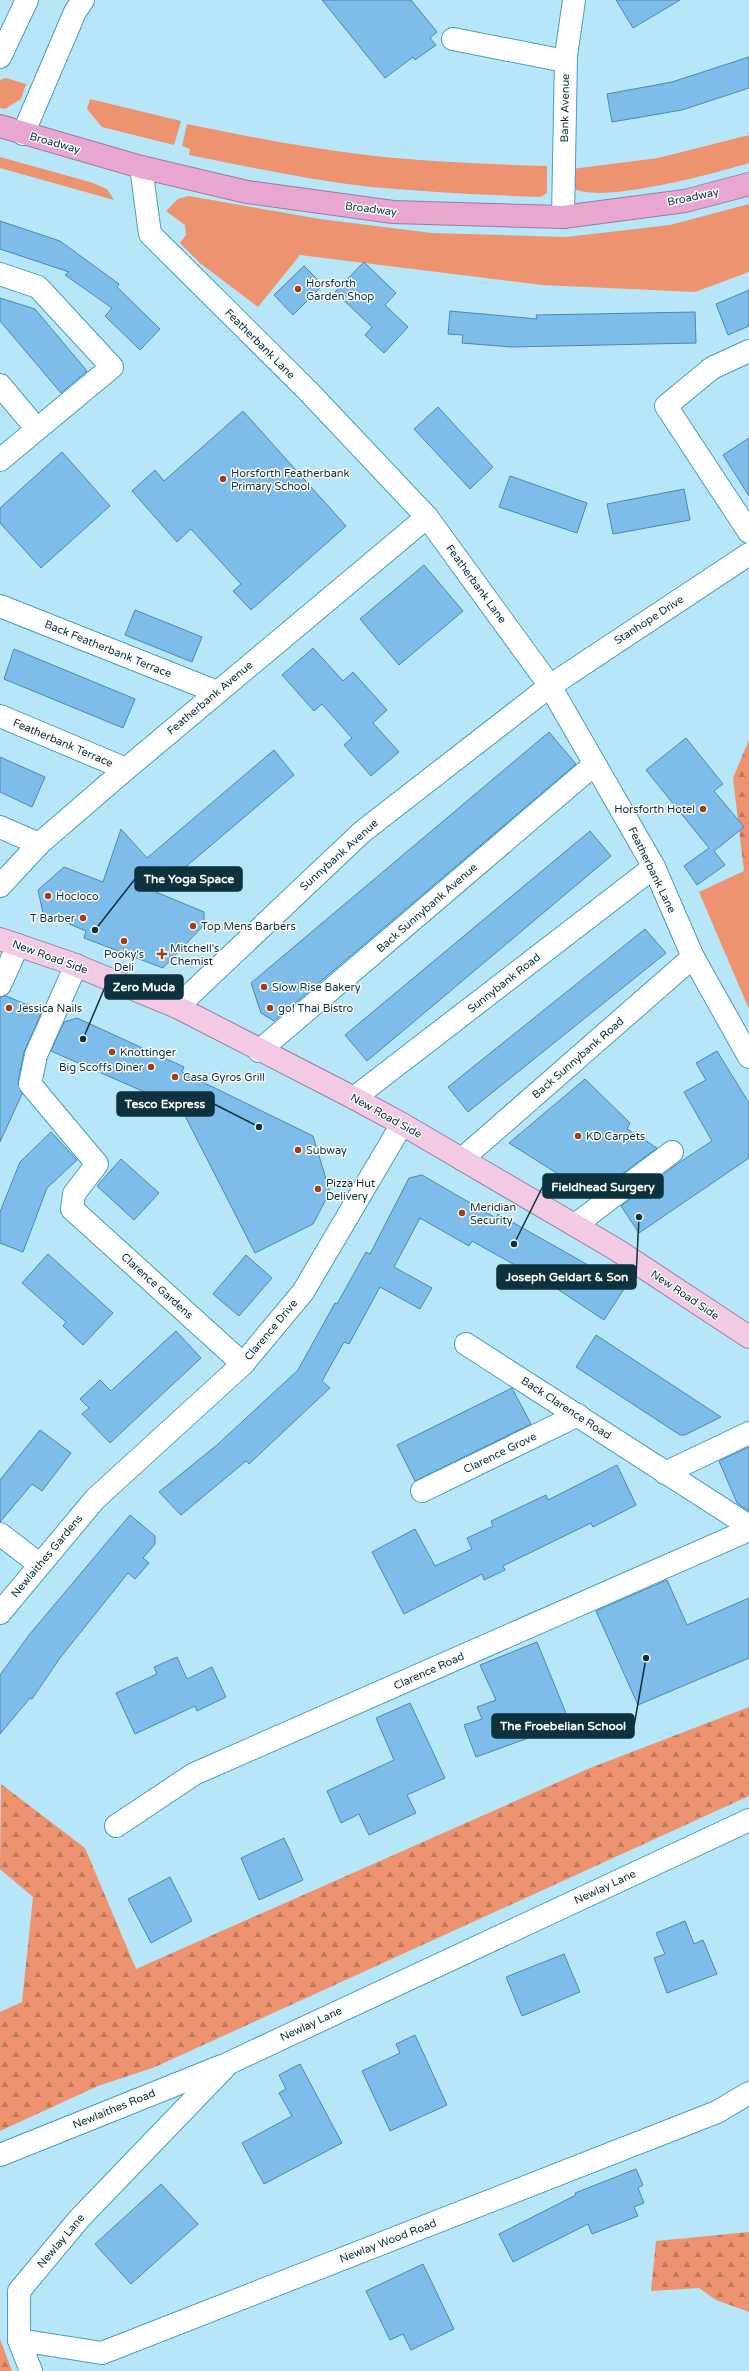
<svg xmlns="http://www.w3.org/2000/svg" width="749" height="2371" viewBox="0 0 749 2371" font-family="'Varela Round',sans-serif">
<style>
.grass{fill:#ee9370}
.forest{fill:url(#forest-firs)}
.building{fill:#7ebce9;stroke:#4c88b3}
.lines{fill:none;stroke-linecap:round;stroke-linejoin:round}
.minor-casing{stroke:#4a9fba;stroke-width:24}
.major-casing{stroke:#9c7d9d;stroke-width:24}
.highway-casing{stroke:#9c7d9d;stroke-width:24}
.minor{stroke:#fff;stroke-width:22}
.major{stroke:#f2cae3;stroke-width:22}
.highway{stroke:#e9a6d0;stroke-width:22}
.poi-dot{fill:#a33f0f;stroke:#fefefe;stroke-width:1.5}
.labels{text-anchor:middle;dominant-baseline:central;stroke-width:3;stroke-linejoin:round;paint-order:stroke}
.street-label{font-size:11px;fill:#0d323d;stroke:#fefefe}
.poi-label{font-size:11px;fill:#0d323d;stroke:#fefefe;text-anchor:start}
.leader{fill:none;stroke:#0d323d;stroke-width:1.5}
.callout-dot{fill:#0d323d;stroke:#fefefe;stroke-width:1.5}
.callout{fill:#0d323d;stroke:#0d323d;stroke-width:1.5}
.callout-label{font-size:12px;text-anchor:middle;font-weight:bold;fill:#fff}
</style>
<defs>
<pattern id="forest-firs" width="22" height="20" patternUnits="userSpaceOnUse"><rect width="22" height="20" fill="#ee9370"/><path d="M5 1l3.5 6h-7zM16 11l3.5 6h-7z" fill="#bf795d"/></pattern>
</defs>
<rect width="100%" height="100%" fill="#b6e6f7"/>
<g class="grass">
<path d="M6 78 26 84 21 99 5 109 0 108V80Z"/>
<path d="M90 99 181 121 174 145 102 127 87 109Z"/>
<path d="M187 124C246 136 306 148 366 155 426 162 487 164 547 166V193L541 197C484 195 428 192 371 187 310 180 249 167 189 155L190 149 182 146Z"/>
<path d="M749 135V163C716 173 599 205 573 188L572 169 658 158Z"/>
<path d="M0 157 90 182 107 189 114 200 0 168Z"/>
<path d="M189 196 320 219 432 233 566 237 670 225 749 204V272L695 292 542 285 300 255 258 307 200 263 180 243 186 235 185 225 166 211 178 199Z"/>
<path d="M744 871 749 879V1009L699 892Z"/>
</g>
<g class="forest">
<path d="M749 740V879L744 871 733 778Z"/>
<path d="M749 1707V1796L155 2067 98 2086 0 2131V2012L22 2002 33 1897 0 1869 1 1784 85 1848 136 1969 590 1768Z"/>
<path d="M749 2232V2312L716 2300 699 2288 651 2291 656 2241Z"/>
<path d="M0 2339 12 2371H0Z"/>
</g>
<g class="building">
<path d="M322 0H411L437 32 430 38 436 45 415 60 413 57 385 78Z"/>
<path d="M616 0H680L633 28Z"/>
<path d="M749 57V88L682 110 612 122 607 94 672 82Z"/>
<path d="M0 221 60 241 119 284 117 287 160 329 140 350 105 316 112 308 65 275 69 272 0 249Z"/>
<path d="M364 262 396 293 385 305 408 327 384 353 365 335 372 327 335 292Z"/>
<path d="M304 266 323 285 293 315 274 295Z"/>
<path d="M749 290V326L728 335 716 304Z"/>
<path d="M0 298 35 309 87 371 61 393 0 321Z"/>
<path d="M450 311 537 319 536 315 695 312 696 343 511 347 462 343 463 335 448 334Z"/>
<path d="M438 407 493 467 470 489 414 429Z"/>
<path d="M243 411 346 526 251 610 233 591 241 584 191 529 177 542 132 491 155 470 164 481Z"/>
<path d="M749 438V496L723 455Z"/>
<path d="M62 452 110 506 41 568 0 523V508Z"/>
<path d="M510 476 587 503 577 533 499 507Z"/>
<path d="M684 489 690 520 613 534 607 504Z"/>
<path d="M424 565 463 611 399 665 360 619Z"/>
<path d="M135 610 202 637 192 662 125 635Z"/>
<path d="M313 648 343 681 353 672 387 710 373 723 399 752 371 776 344 745 352 738 322 704 314 711 282 675Z"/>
<path d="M14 649 135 699 123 728 4 679Z"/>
<path d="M549 732 576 764 274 1021 261 1013 251 983Z"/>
<path d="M686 738 723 784 714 791 744 827 714 851 725 865 697 885 684 866 709 848 646 770Z"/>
<path d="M274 750 294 775 156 892 204 912V925L163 968 84 938 86 931 43 913 38 890 64 867 103 882 121 829 147 858Z"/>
<path d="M0 757 45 777 32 807 0 792Z"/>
<path d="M590 831 611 856 367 1061 345 1035Z"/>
<path d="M645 929 666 953 468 1112 448 1087Z"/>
<path d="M6 996 42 1011 24 1052 18 1082 22 1094 0 1142V997Z"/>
<path d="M77 1018 184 1067 182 1072 313 1136 330 1192 313 1224 255 1253 181 1108 51 1051 64 1022Z"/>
<path d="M717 1051 749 1103V1158L639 1233 621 1206 680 1162 712 1141 684 1092 706 1080 696 1063Z"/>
<path d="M585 1079 630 1123 627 1129 657 1148 606 1186 603 1182 588 1193 509 1143Z"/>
<path d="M51 1132 77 1160 47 1188 23 1252 0 1243V1212L20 1162Z"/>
<path d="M121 1159 159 1193 134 1220 97 1186Z"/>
<path d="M422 1175 496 1218 498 1214 588 1265 624 1289 604 1320 532 1272 531 1274 472 1241 469 1246 420 1218 394 1267 432 1288 420 1309 380 1287 349 1344 344 1342 322 1381 330 1388 249 1464 246 1461 181 1515 159 1492 217 1445 298 1370 335 1303 337 1304 366 1252 370 1254 409 1178Z"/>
<path d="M48 1254 113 1313 83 1345 63 1326 66 1322 22 1283Z"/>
<path d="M246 1255 272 1278 239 1316 213 1294Z"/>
<path d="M176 1331 201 1358 110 1443 82 1414 89 1408 80 1399 100 1380 111 1391Z"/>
<path d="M596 1335 721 1417 685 1435H680L576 1367Z"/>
<path d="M512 1388 531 1424 415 1481 397 1445Z"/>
<path d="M40 1430 71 1453 42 1491 32 1484 0 1522V1480Z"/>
<path d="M749 1447V1511L737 1503 719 1461Z"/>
<path d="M617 1465 636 1505 593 1527 591 1523 503 1566 505 1570 484 1580 482 1574 404 1614 372 1552 415 1529 435 1566 472 1549 467 1538 493 1526 491 1521 546 1495 548 1500Z"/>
<path d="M130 1515 155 1536V1544L143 1558 149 1563 135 1579 128 1573 60 1658 32 1699 30 1698 0 1734V1675L29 1635Z"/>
<path d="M667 1580 687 1625 749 1598V1658L638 1705 596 1611Z"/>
<path d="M537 1642 570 1723 476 1757 464 1725 482 1719 477 1707 496 1700 480 1665Z"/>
<path d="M177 1657 187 1679 212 1667 226 1697 197 1711 195 1706 135 1734 116 1693 157 1674 154 1667Z"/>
<path d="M410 1703 445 1778 407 1795 416 1813 369 1835 359 1814 341 1823 327 1791 394 1760 376 1718Z"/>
<path d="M284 1838 303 1880 259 1900 241 1858Z"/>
<path d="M170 1877 192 1921 151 1943 128 1899Z"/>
<path d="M685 1921 694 1944 703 1940 717 1974 667 1993 654 1958 665 1954 656 1933Z"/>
<path d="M564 1954 580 1992 522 2016 506 1977Z"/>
<path d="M415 2035 447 2105 390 2131 362 2071 400 2053 396 2044Z"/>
<path d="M300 2064 342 2143 264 2184 242 2143 292 2116 279 2093 286 2089 279 2075Z"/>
<path d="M636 2169 643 2185 638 2188 644 2203 634 2207 638 2216 592 2234 588 2224 513 2262 499 2234 576 2195 575 2193Z"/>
<path d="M161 2184 198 2224 131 2284 95 2244Z"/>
<path d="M423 2264 454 2329 411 2350 403 2334 390 2340 366 2291Z"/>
</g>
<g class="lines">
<defs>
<g id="minor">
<path d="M453 39 565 61"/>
<path d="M0 57 27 0"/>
<path d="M23 134 75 12 83 0"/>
<path d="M141 167 150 234 309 392 427 517 550 686 654 867 693 957 749 1057"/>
<path d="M563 217 566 56 574 0"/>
<path d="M0 274 38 287 112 367 0 460"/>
<path d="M749 351 712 368 666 406 749 532"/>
<path d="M0 385 36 428"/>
<path d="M0 606 217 692"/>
<path d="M0 716 126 769"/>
<path d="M0 827 39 844"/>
<path d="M0 886 39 844 126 769 427 517"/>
<path d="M76 965 36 1055 30 1084 97 1164 74 1194 72 1209 243 1364"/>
<path d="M0 985 18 945"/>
<path d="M177 1007 362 832 550 686 749 554"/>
<path d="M259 1051 595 764"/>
<path d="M354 1098 654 867"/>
<path d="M462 1159 693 957"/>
<path d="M575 1225 672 1152"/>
<path d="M466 1344 749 1526"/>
<path d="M665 1473 749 1433"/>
<path d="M422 1491 578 1415"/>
<path d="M0 1534 39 1564"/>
<path d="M0 1613 95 1499 243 1364 303 1292 402 1124"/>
<path d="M116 1826 194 1774 749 1530"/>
<path d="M0 2155 222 2066"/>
<path d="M19 2340 102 2353 717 2112 749 2093"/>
<path d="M31 2371 19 2340V2291L79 2219 229 2063 749 1820"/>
</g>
<path id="major" d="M0 939 70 963 177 1007 354 1098 402 1124 617 1250 749 1337"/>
<path id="highway" d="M0 126 141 167 247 192 393 212 563 217 685 201 749 184"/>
</defs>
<use href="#minor" class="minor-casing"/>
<use href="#major" class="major-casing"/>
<use href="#highway" class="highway-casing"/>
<use href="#minor" class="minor"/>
<use href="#major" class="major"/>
<use href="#highway" class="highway"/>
</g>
<g class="poi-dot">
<circle cx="298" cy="289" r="4"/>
<circle cx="223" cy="479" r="4"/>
<circle cx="703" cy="809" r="4"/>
<circle cx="48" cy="896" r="4"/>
<circle cx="83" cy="918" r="4"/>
<circle cx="193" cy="926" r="4"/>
<circle cx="124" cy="941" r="4"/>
<path d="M160 948h4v4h4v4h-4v4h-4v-4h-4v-4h4z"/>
<circle cx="264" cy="987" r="4"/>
<circle cx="9" cy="1008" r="4"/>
<circle cx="270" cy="1008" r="4"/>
<circle cx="112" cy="1052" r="4"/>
<circle cx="151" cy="1067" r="4"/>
<circle cx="175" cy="1077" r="4"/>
<circle cx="578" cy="1136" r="4"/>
<circle cx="298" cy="1150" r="4"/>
<circle cx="318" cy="1189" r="4"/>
<circle cx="462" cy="1213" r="4"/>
</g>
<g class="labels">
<g class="street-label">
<text transform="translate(565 108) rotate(-89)">Bank Avenue</text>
<text transform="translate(55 143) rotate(16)">Broadway</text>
<text transform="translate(693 197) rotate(-12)">Broadway</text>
<text transform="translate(371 209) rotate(7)">Broadway</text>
<text transform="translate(260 344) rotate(45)">Featherbank Lane</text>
<text transform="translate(476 584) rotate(54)">Featherbank Lane</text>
<text transform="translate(649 620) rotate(-33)">Stanhope Drive</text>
<text transform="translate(108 649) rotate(22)">Back Featherbank Terrace</text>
<text transform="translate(210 698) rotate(-40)">Featherbank Avenue</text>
<text transform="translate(63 743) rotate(23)">Featherbank Terrace</text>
<text transform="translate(339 855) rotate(-42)">Sunnybank Avenue</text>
<text transform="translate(652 870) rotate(64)">Featherbank Lane</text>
<text transform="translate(427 908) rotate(-41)">Back Sunnybank Avenue</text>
<text transform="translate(50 957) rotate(20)">New Road Side</text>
<text transform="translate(504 983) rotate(-38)">Sunnybank Road</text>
<text transform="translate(578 1058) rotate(-41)">Back Sunnybank Road</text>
<text transform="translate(386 1116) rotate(29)">New Road Side</text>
<text transform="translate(157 1286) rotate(42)">Clarence Gardens</text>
<text transform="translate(685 1295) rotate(34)">New Road Side</text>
<text transform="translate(271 1330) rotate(-50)">Clarence Drive</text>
<text transform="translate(566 1408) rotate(33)">Back Clarence Road</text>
<text transform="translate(500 1453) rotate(-26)">Clarence Grove</text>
<text transform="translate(47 1556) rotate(-50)">Newlaithes Gardens</text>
<text transform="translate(429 1671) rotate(-24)">Clarence Road</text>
<text transform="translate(605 1887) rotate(-25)">Newlay Lane</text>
<text transform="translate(311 2024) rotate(-25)">Newlay Lane</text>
<text transform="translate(114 2109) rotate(-22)">Newlaithes Road</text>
<text transform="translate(61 2241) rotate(-50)">Newlay Lane</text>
<text transform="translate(388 2241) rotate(-21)">Newlay Wood Road</text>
</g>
<g class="poi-label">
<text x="306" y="283">Horsforth<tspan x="306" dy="13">Garden Shop</tspan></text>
<text x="231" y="473">Horsforth Featherbank<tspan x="231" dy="13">Primary School</tspan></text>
<text x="695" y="809" text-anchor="end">Horsforth Hotel</text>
<text x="56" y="896">Hocloco</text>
<text x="75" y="918" text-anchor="end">T Barber</text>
<text x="201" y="926">Top Mens Barbers</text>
<text x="170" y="948">Mitchell's<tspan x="170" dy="13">Chemist</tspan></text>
<text x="124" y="954" text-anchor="middle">Pooky's<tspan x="124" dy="13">Deli</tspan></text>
<text x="272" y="987">Slow Rise Bakery</text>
<text x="17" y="1008">Jessica Nails</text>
<text x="278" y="1008">go! Thai Bistro</text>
<text x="120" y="1052">Knottinger</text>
<text x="143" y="1067" text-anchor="end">Big Scoffs Diner</text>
<text x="183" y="1077">Casa Gyros Grill</text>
<text x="586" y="1136">KD Carpets</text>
<text x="306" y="1150">Subway</text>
<text x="326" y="1183">Pizza Hut<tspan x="326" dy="13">Delivery</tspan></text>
<text x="470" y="1207">Meridian<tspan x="470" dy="13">Security</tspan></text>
</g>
</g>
<path class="leader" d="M95 930L135 879M83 1039L105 987M259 1127L214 1104M514 1244L543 1186M639 1217L636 1277M646 1658L634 1726"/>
<g class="callout-dot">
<circle cx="95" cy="930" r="4"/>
<circle cx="83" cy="1039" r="4"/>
<circle cx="259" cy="1127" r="4"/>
<circle cx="514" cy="1244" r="4"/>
<circle cx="639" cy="1217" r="4"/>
<circle cx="646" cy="1658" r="4"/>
</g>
<g class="callout">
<rect x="135" y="867" width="107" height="24" rx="4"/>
<rect x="105" y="975" width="78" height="24" rx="4"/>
<rect x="117" y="1092" width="97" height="24" rx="4"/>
<rect x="543" y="1174" width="120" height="24" rx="4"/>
<rect x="497" y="1265" width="139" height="24" rx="4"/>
<rect x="492" y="1714" width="142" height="24" rx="4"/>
</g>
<g class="callout-label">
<text x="189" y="883">The Yoga Space</text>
<text x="144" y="991">Zero Muda</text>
<text x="165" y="1108">Tesco Express</text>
<text x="603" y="1191">Fieldhead Surgery</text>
<text x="567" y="1281">Joseph Geldart &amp; Son</text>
<text x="563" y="1730">The Froebelian School</text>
</g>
</svg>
